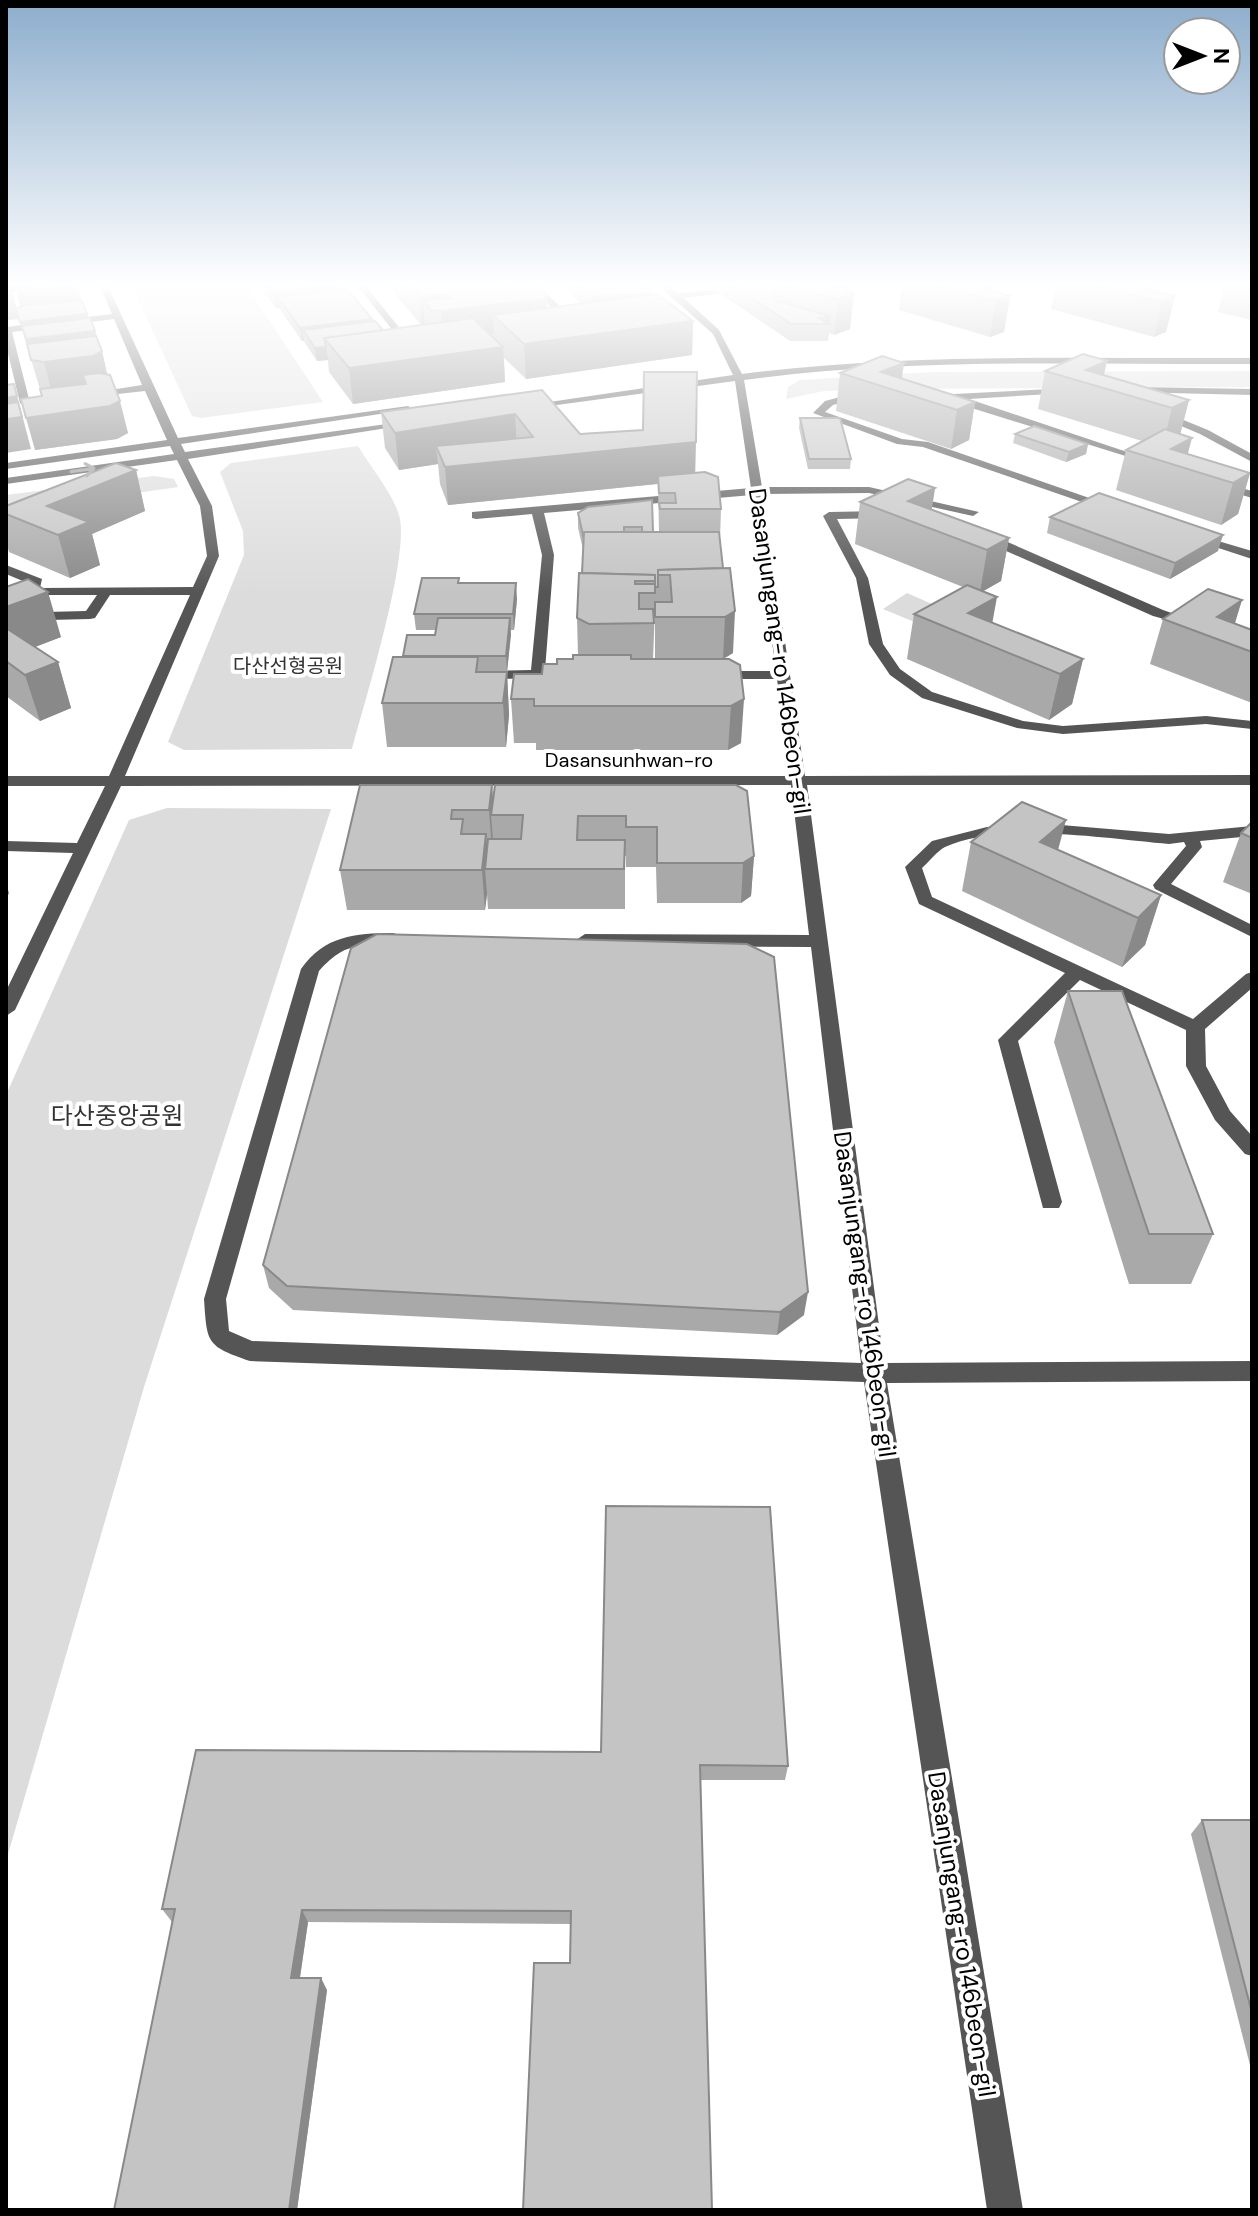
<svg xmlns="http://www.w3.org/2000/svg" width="1258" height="2216" viewBox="0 0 1258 2216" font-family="'DM Sans','Noto Sans KR',sans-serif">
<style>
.green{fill:#dcdcdc}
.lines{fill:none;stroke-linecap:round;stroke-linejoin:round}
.minor-tunnel{stroke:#d9d9d9;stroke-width:10;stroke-dasharray:10 5;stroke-linecap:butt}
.minor{fill:#555;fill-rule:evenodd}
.wall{fill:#a9a9a9}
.shaded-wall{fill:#898989}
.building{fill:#c4c4c4;stroke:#898989;stroke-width:2}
.oneway{stroke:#999}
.labels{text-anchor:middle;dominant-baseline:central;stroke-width:8;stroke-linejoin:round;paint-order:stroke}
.far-park-label{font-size:20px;fill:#333;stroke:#fff}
.far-street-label{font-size:20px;fill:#000;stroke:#fff}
.street-label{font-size:24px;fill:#000;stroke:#fff}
.park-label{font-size:24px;fill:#333;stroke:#fff}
</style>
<rect width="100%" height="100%" fill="#fff"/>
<g class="green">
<path d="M131 284H245L323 402 201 418 192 416Z"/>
<path d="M1252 371V387L900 389 824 391 786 399 788 387 800 380 933 372Z"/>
<path d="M358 446C370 466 393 494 399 515 411 553 364 704 352 749L184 750 168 742 244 555 243 531 220 472 231 463Z"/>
<path d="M154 476 174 479 178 487 6 512V495Z"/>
<path d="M907 593 957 615 929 628 883 609Z"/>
<path d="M167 808 331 809 144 1387 6 1861V1095L129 820Z"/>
</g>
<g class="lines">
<path class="minor-tunnel" d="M826 294 853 291 851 284"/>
<g class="minor">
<path d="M46 284H74L6 293V287Z"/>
<path d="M99 284H107L178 438 408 406 413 409 181 444 185 452 408 421 413 424 188 459 212 506 219 556 125 776H790L777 679H715L708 675 715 671H776L752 495 544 513 554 555 545 670H567L574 674 567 678 492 679 485 675 492 671 531 670 542 555 532 514 476 519 472 518V512L751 488 735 381 527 409 522 406 733 375 713 334 657 284H666L678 293 721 289 718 294 684 298 719 330 742 374C911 352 1083 359 1252 358V364C1083 365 912 357 744 380L762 487H869L979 512 973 516 869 493 763 494 805 776 1252 775V785H807L884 1363 1252 1361V1381L887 1383 1023 2210H987L864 1382 250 1361C206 1346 207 1343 204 1299L301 969C324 936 355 933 393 933L399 935 402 939 399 943C360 952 352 935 319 971L226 1299 229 1331 252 1341 861 1363 811 947 585 946 576 940 585 934 809 935 791 785 121 786 15 1010 6 1016V991L73 853 6 851V841L77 843 105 786H6V776H109L190 595H110L95 618 90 619 6 621V613L86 611 97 595H27L26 592 30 584 6 574V565L42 579 40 588 193 587 207 556 200 506 177 460 6 484V478L174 454 170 446 6 469V463L167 440 145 391 90 397 85 394 142 385 114 319 12 332 30 403 25 406 20 403 6 345V327L112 314Z"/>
<path d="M356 284H364L415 347V351H409Z"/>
<path d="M528 284H537L576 322V326H570Z"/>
<path d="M1131 387 1252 389V395L1127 392 1126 390Z"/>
<path d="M1071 388 1072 390 1067 393 969 399 1151 460V464L930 395 935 392 954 394Z"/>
<path d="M863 391 867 392V396L833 405 825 412 902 439 928 442 1118 508 1108 511 923 447 897 444 813 413 825 401Z"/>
<path d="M1159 410 1208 430 1252 454V462L1200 434 1155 415 1154 413Z"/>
<path d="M1220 482 1252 491V498L1216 487 1214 485Z"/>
<path d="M882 511 888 515 886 518 837 519 868 578 883 644 900 669 932 692 1023 721 1063 726 1206 716 1252 721V729L1206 724 1063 734 1017 728 922 698 890 675 869 644 856 578 823 516 829 512Z"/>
<path d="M979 533H987L1163 610 1200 623 1193 627 1153 616 979 539Z"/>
<path d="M1191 533 1252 551V559L1191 539Z"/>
<path d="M1037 823 1169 834 1252 826V836L1200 841 1202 847 1171 884 1252 925V937L1155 889 1153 885 1186 846 1184 842 1169 844C1109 839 1000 821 945 847 937 851 929 862 922 868L932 897 1193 1019 1246 974 1252 972V988L1205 1029 1206 1066 1230 1111 1252 1136V1156L1245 1154 1215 1120 1186 1066V1030L1080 980 1018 1041 1062 1202 1059 1208H1043L998 1040 1065 973 919 904 905 867 932 841 987 827Z"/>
</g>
</g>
<g class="wall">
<path d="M6 284 17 308 21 307 14 284H77L81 301 88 318H90L102 351 107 375 128 433 117 439 35 450 42 396 19 319 6 320Z"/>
<path d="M258 284H341L342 290 383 330 421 325 394 293 393 284H534L547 295V308L582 304 575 298 574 295 559 284H645L652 295 693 321 692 355 526 379 504 358 505 382 353 404 329 372 328 360 317 361 305 343 304 341H302L279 308H276L265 294V291H263Z"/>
<path d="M706 284H848L847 291 854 293 850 329 834 335 829 333 828 341H790Z"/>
<path d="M902 284H969L968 285 1010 296 1004 332 990 337 899 310Z"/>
<path d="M1056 284H1125L1175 296 1166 332 1154 337 1051 309Z"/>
<path d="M1225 284H1252V320L1218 312Z"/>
<path d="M1107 361 1104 375 1189 400 1180 434 1188 454 1250 473 1238 514 1221 525 1116 490 1126 450 1142 441 1038 409 1045 371Z"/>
<path d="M840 373 902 379 975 402 969 440 951 449 836 411Z"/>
<path d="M542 390 580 434 695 473 721 509 720 539 733 653 723 659H655V608L653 659H729L741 743 728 750H536V743H514L511 699 542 674 557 664 573 659 578 655 577 618 582 573 583 549 578 528V513L588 507 653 532H659L658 484 448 505 440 484 438 464 399 470 385 448 381 412Z"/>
<path d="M800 418 851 459 850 469H808L799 428Z"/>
<path d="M1015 434 1088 444 1086 454 1066 462 1013 443Z"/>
<path d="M136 470 145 511 92 534 100 565 70 578 9 552 6 541V506Z"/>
<path d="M935 488 931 510 1009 538 1001 581 983 591 992 623 1083 659 1072 704 1049 720 907 659 914 614 963 587 855 544 860 502Z"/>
<path d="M1050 517 1218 551 1170 579 1047 533Z"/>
<path d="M459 583 517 599 514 630H511L507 672 509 715 506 747H387L382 703 403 657 435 635 436 630H416L414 614Z"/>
<path d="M6 587 61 637 35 647 58 662 71 708 40 721 6 696Z"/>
<path d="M1163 619 1235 624 1252 630V703L1150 664Z"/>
<path d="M492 785 493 799 736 785 754 856 751 896 741 903H657L656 867H626V856H625V909H488L487 894 485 910H347L340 870Z"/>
<path d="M1252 822V894L1223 882 1241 833Z"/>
<path d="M971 842 1161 895 1145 945 1122 967 962 891Z"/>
<path d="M351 948 804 1315 777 1335 293 1310 269 1288 263 1265Z"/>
<path d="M1068 991 1213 1234 1191 1284H1129L1054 1042Z"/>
<path d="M196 1750 788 1766 785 1780H700L570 1963 571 1924 308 1922 300 1978 327 1990 297 2210H114L172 1922 162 1909Z"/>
<path d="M1202 1820H1252V2073L1191 1834Z"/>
</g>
<g class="shaded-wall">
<path d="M15 284H32L39 310 22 312Z"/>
<path d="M73 284H77L84 311 42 319 34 290Z"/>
<path d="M341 284 343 300 278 297 279 308H276L274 292Z"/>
<path d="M822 284H848L847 296 854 293 850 329 834 335 838 299Z"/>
<path d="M652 289V305L593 314V297Z"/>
<path d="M6 290H12L19 319 6 320Z"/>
<path d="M448 294 449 310 547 295 548 324 493 315 494 334 444 340 441 311 423 301 425 326H422L420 297Z"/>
<path d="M1010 296 1004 332 990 337 996 301Z"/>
<path d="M1175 296 1166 332 1154 337 1162 302Z"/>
<path d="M87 314 92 331H95L100 352 102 351 109 382 87 388 52 393 44 362 31 360 20 322Z"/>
<path d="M830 316V324L819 318Z"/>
<path d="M372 319 374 332 303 330 304 341H302L300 328Z"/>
<path d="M693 321 692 355 526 379 524 344Z"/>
<path d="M326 347 328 360 317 361 315 348Z"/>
<path d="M503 347 505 382 353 404 349 368Z"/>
<path d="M1107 361 1101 387 1086 370Z"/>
<path d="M904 363 900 392 881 372Z"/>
<path d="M14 384 31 449 6 453V398Z"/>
<path d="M1189 400 1179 439 1162 448 1172 408Z"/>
<path d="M120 401 128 433 117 439 35 450 26 418Z"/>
<path d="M975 402 969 440 951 449 957 410Z"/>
<path d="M515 414 517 451 436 446 438 464 399 470 395 433Z"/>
<path d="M1192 438 1184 468 1171 449Z"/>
<path d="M696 442 695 480 448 505 445 467Z"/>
<path d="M1088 444 1086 454 1066 462 1069 452Z"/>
<path d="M136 470 145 511 92 534 100 565 70 578 58 535 47 506Z"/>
<path d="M1250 473 1238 514 1221 525 1233 483Z"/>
<path d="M935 488 929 528 908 501Z"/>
<path d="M1223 535 1218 551 1170 579 1175 563Z"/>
<path d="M1009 538 1001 581 980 593 987 550Z"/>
<path d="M516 583 517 599 514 630 513 614Z"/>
<path d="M48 592 61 637 6 658V607Z"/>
<path d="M997 597 989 641 968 613Z"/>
<path d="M1242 600 1229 643 1217 617Z"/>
<path d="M735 611 733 653 723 659 725 617Z"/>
<path d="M510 618 511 635 507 672 506 656Z"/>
<path d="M1083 659 1072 704 1049 720 1060 674Z"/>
<path d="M58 662 71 708 40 721 25 675Z"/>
<path d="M507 672 509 715 506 747 503 703Z"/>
<path d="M744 699 741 743 728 750 731 706Z"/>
<path d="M492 785 494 815H491L493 840 492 850 489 810Z"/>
<path d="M1066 820 1053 869 1040 842Z"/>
<path d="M486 834 489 869H485L487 894 485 910 482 870Z"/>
<path d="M754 856 751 896 741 903 743 863Z"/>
<path d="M6 884 9 893 6 899Z"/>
<path d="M1161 895 1145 945 1122 967 1138 918Z"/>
<path d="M808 1292 804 1315 777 1335 780 1312Z"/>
<path d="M302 1910 308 1922 298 1990 291 1978Z"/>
<path d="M321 1978 327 1990 297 2210H289Z"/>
</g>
<g class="building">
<path d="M6 284H10L12 290H6Z"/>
<path d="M32 284H73L68 286 34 290Z"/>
<path d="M267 284H340L274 292Z"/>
<path d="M408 284H534L547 295 542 299 441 311 431 310 423 301 451 298 448 294 420 297Z"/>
<path d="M577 284H645L652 289 649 293 593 297Z"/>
<path d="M731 284H775L774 300 830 316 819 318 830 324H791Z"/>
<path d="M781 284H827L854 293 838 299Z"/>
<path d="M931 284H964L970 285 974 284H985L994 286 984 289 1010 296 996 301Z"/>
<path d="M1093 284H1125L1132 285 1136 284H1147L1156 286 1147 289 1175 296 1162 302Z"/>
<path d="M347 289 372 319 300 328 278 297Z"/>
<path d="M657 294 693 321 524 344 493 315Z"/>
<path d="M82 301 87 314 20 322 16 309 24 305Z"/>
<path d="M90 318 95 331 26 339 22 326Z"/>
<path d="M473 318 503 347 349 368 324 338Z"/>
<path d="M375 321 383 330 324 338 326 347 315 348 303 330Z"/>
<path d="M96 336 102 351 93 356 44 362 31 360 27 344Z"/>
<path d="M1083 354 1107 361 1086 370 1189 400 1172 408 1045 371Z"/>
<path d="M882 356 904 363 881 372 975 402 957 410 840 373Z"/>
<path d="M644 372H697L696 442 445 467 436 446 533 437 515 414 395 433 381 412 542 390 580 434 643 430Z"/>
<path d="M99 373 110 375 120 401 110 406 26 418 21 399 42 396 40 389 86 384 83 375Z"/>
<path d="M14 384 17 396 6 398V385Z"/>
<path d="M18 402 22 417 6 419V404Z"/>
<path d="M800 418H840L851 459H809Z"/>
<path d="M1034 426 1088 444 1069 452 1015 434Z"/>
<path d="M1165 429 1192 438 1171 449 1250 473 1233 483 1126 450Z"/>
<path d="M116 463 136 470 47 506 89 522 58 535 6 514V506Z"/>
<path d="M705 472 718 477 721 509H660L659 503H676L675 493H659L658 476Z"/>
<path d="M908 479 935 488 908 501 1009 538 987 550 860 502Z"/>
<path d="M1099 493 1223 535 1175 563 1050 517Z"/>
<path d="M652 500 653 532H642V527H624V532H584L583 535 578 513 588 507Z"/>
<path d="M584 532H719L723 568 658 570V587H655V575L582 573Z"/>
<path d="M730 568 735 611 725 617H655V602H672L670 575H658V570Z"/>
<path d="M579 573 655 575V581H635V584H655V593H639V609H653L654 623 589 624 577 618Z"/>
<path d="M422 578H459L458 583H516L513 614H414Z"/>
<path d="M28 579 48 592 6 607V587Z"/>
<path d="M967 585 997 597 968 613 1083 659 1060 674 914 614Z"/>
<path d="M1208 589 1242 600 1217 617 1252 630V652L1163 619Z"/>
<path d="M438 618H510L506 656H403L407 635H435Z"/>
<path d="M6 628 58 662 25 675 6 661Z"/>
<path d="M573 655H631V659H729L740 665 744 699 731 706H534V699H511L514 674H542L543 664H557V659H573Z"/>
<path d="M393 657H478L476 672H507L503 703H382Z"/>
<path d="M360 785H492L489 810H452L451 819H463L461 834H486L482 870H340Z"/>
<path d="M495 785H736L747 791 754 856 743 863H657V827H626V816H578L577 840H625L624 869H485L488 839H521L523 815H491Z"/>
<path d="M1022 802 1066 820 1040 842 1161 895 1138 918 971 842Z"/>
<path d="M1252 822V838L1241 833Z"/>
<path d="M377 934 747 944 774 957 808 1292 780 1312 287 1286 263 1265 351 948Z"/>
<path d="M1068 991H1122L1213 1234H1149Z"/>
<path d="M606 1506 770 1507 788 1766 700 1765 712 2210H523L534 1963H570L571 1911 302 1910 291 1978H321L289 2210H114L175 1909H162L196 1750 601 1752Z"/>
<path d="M1202 1820H1252V2013Z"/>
</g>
<defs><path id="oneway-shaft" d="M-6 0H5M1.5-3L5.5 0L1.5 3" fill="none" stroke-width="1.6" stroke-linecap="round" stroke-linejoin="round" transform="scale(2)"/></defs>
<use class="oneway" href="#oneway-shaft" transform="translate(83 470) rotate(-8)"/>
<linearGradient id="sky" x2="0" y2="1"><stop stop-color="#8cadcc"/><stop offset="0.48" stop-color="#fff"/><stop offset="1" stop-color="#fff" stop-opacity="0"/></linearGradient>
<rect width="1258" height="594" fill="url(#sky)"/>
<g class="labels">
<g class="far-park-label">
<text x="288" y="666">다산선형공원</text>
</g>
<g class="far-street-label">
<text x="629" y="760">Dasansunhwan-ro</text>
</g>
<g class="street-label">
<text transform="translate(780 651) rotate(82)">Dasanjungang-ro 146beon-gil</text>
<text transform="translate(865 1294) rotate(82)">Dasanjungang-ro 146beon-gil</text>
<text transform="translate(962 1934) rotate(81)">Dasanjungang-ro 146beon-gil</text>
</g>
<g class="park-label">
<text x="117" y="1115">다산중앙공원</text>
</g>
</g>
<rect width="1258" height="2216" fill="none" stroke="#000000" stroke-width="16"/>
<g transform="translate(1202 56) rotate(90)"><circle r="38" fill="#ffffff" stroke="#999999" stroke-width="2"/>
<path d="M0-6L14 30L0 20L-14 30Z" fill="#000000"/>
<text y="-12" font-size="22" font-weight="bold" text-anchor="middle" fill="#000000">N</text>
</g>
</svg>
